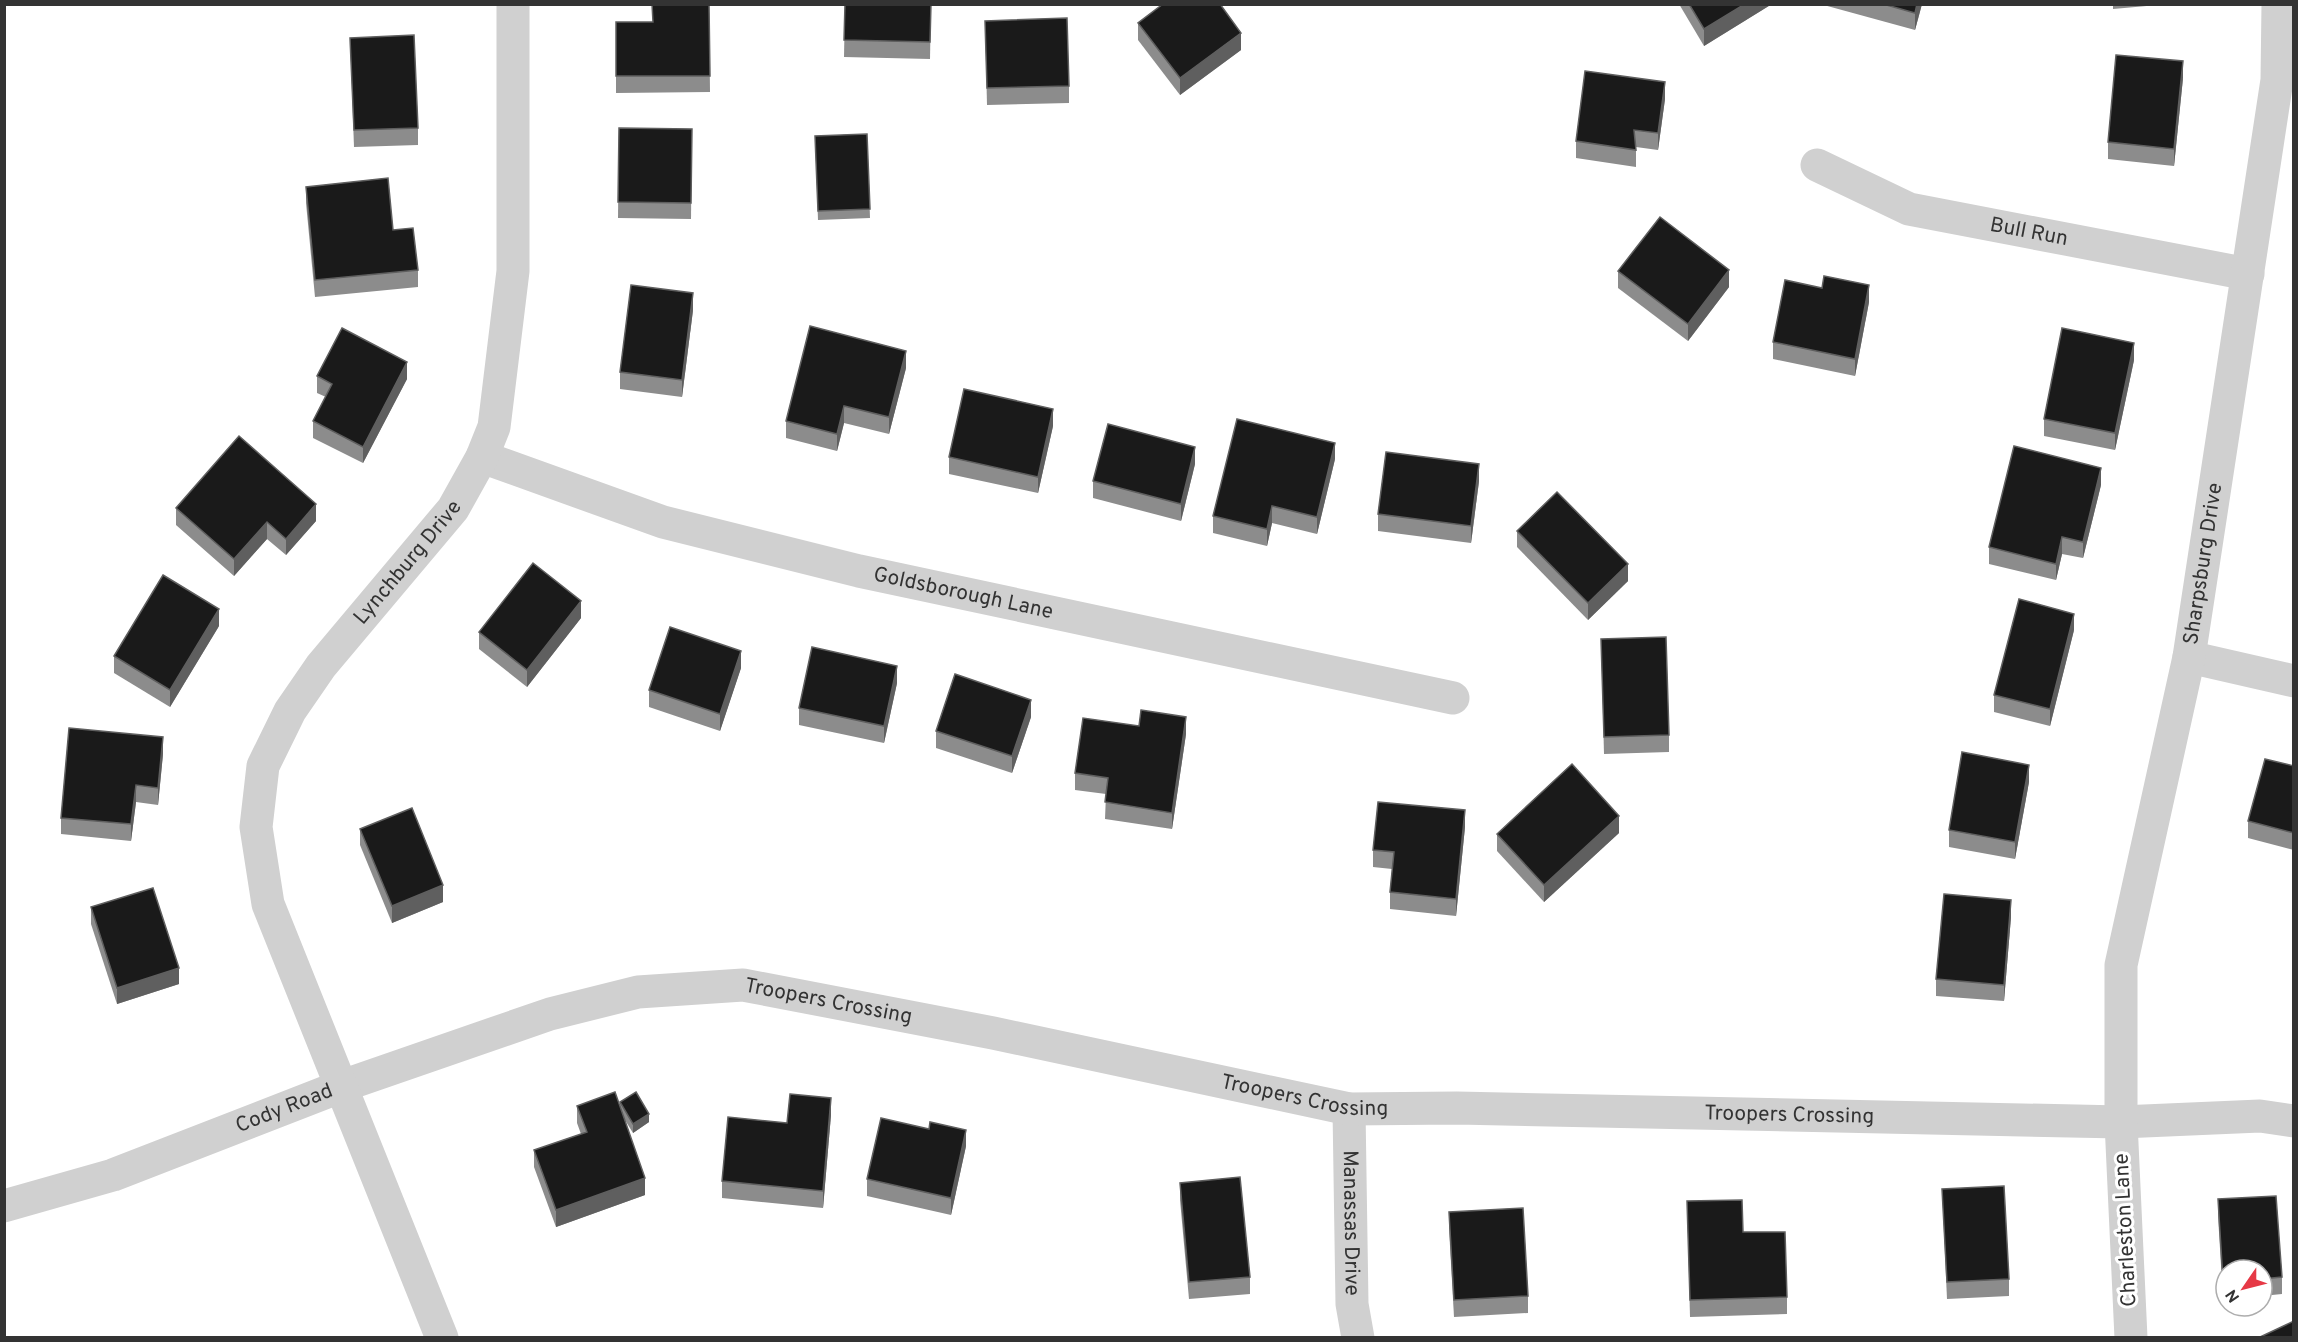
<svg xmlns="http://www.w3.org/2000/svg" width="2298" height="1342" viewBox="0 0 2298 1342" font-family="Overpass,sans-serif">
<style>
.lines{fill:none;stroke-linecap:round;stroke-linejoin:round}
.street{stroke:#d0d0d0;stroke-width:33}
.wall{fill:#8c8c8c}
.shaded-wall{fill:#5f5f5f}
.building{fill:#1a1a1a;stroke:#5f5f5f;stroke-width:1.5}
.labels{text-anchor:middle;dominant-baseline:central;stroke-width:6;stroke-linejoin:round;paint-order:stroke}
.street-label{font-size:21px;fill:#333;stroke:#fff}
</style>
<rect width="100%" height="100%" fill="#fff"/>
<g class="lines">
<g class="street">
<path id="s1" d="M1817 165 1909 209 2248 274"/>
<path id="s2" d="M482 457 663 522 859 571 1453 698"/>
<path d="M2189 657 2294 681"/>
<path id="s3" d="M1349 1109 1352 1304 1358 1338"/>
<path id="s4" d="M4 1206 113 1175 342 1086 550 1014 638 992 743 985 993 1033 1349 1109 1457 1108 2121 1122 2260 1116 2294 1121"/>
<path id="s5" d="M442 1338 268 904 256 827 263 766 290 711 321 666 453 509 482 457 494 427 513 271V4"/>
<path id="s6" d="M2131 1338 2121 1122V965L2189 657 2277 80 2278 4"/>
</g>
</g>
<g class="wall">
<path d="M709 4 710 92 616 93V22H652Z"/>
<path d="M845 4H931L930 59 844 57Z"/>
<path d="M1679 4H1772L1704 46Z"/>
<path d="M1820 4H1922L1915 30Z"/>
<path d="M2113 4H2169L2113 9Z"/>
<path d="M985 21 1069 86V103L987 105Z"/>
<path d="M1138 23 1241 50 1180 95 1138 40Z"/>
<path d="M350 38 418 128V145L354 147Z"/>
<path d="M2183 78 2174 166 2108 159V142Z"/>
<path d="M1665 99 1658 150 1636 147V167L1576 158V141Z"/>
<path d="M619 128 692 129 691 219 618 218Z"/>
<path d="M867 134 870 218 818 220 815 136Z"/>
<path d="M306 187 393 230 418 270V287L315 297 306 203Z"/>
<path d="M1618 271 1729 287 1688 341 1618 288Z"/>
<path d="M1869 302 1855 376 1773 359V342Z"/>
<path d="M693 310 682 397 620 389V372Z"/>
<path d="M2134 360 2115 450 2044 436V419Z"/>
<path d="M906 368 889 434 844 423 837 451 786 438V421Z"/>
<path d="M317 376 407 379 363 463 313 438V421L326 397 317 393Z"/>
<path d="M1053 426 1038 493 949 474V457Z"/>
<path d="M1335 459 1317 534 1272 523 1267 546 1213 533V516Z"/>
<path d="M1195 464 1181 521 1093 498V481Z"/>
<path d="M1479 481 1471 543 1378 531V514Z"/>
<path d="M2101 485 2083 558 2062 554 2056 580 1989 564V547Z"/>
<path d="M176 508 316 521 286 555 267 539 234 576 176 525Z"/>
<path d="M1517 531 1628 581 1588 620 1517 547Z"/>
<path d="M581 618 527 687 479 649V632Z"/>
<path d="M219 626 170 707 114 673V656Z"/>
<path d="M2074 630 2050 726 1994 712V695Z"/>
<path d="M1601 639 1669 735V752L1604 754Z"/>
<path d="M741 668 720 731 649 707V690Z"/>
<path d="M897 683 884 743 799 725V708Z"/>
<path d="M1031 717 1012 773 936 748V731Z"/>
<path d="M1186 734 1172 829 1105 819 1106 794 1075 790V773Z"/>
<path d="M163 754 158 805 136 802 131 841 61 834V818Z"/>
<path d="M2294 766V850L2248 838V821Z"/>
<path d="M2029 782 2015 859 1949 847V830Z"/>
<path d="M1465 827 1456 916 1390 909V892L1392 869 1373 867V850Z"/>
<path d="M360 829 443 902 392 923 360 845Z"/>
<path d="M1619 833 1544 902 1497 851V834Z"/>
<path d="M91 907 179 984 117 1004 91 924Z"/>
<path d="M2011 917 2004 1001 1936 996V979Z"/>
<path d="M620 1102 649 1122 633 1133 625 1120 645 1195 556 1227 534 1167V1150L581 1134 577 1123V1106L620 1105Z"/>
<path d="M831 1115 823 1208 722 1198V1181L787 1123Z"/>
<path d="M966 1146 951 1215 867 1196V1179Z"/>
<path d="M1180 1183 1250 1277V1294L1189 1299 1180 1200Z"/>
<path d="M1942 1189 2009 1279V1296L1947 1299Z"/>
<path d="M2218 1199 2282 1277V1294L2262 1296V1270H2226V1298H2223L2218 1216Z"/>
<path d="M1687 1201 1743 1232 1787 1297V1314L1690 1317Z"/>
<path d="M1449 1212 1528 1296V1313L1454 1317 1449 1228Z"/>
</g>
<g class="shaded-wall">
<path d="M1745 4H1772L1704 46V29Z"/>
<path d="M1917 4H1922L1915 30V13Z"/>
<path d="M1241 33V50L1180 95V78Z"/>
<path d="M2183 61V78L2174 166V149Z"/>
<path d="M1665 82V99L1658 150V133Z"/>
<path d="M1729 270V287L1688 341V324Z"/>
<path d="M1869 285V302L1855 376V359Z"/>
<path d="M693 293V310L682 397V380Z"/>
<path d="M2134 343V360L2115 450V433Z"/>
<path d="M906 351V368L889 434V417Z"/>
<path d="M407 362V379L363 463V447Z"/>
<path d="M844 406V423L837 451V434Z"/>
<path d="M1053 409V426L1038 493V477Z"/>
<path d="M1335 443V459L1317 534V517Z"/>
<path d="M1195 447V464L1181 521V504Z"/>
<path d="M1479 464V481L1471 543V526Z"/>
<path d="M2101 468V485L2083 558V542Z"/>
<path d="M316 504V521L286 555V539Z"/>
<path d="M1272 506V523L1267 546V529Z"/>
<path d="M267 522V539L234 576V559Z"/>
<path d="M2062 537V554L2056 580V564Z"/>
<path d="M1628 564V581L1588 620V603Z"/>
<path d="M581 601V618L527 687V670Z"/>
<path d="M219 609V626L170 707V690Z"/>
<path d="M2074 614V630L2050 726V709Z"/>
<path d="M741 651V668L720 731V714Z"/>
<path d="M897 666V683L884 743V726Z"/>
<path d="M1031 700V717L1012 773V756Z"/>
<path d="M1186 717V734L1172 829V813Z"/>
<path d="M163 737V754L158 805V788Z"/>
<path d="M2029 765V782L2015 859V842Z"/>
<path d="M136 785V802L131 841V824Z"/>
<path d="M1465 810V827L1456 916V899Z"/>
<path d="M1619 816V833L1544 902V885Z"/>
<path d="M443 885V902L392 923V906Z"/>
<path d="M2011 900V917L2004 1001V985Z"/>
<path d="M179 968V984L117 1004V988Z"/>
<path d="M831 1098V1115L823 1208V1191Z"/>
<path d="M649 1114V1122L633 1133V1124Z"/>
<path d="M966 1130V1146L951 1215V1198Z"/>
<path d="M645 1178V1195L556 1227V1210Z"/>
</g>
<g class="building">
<path d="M652 4H709L710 76H616V22H653Z"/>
<path d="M845 4H931L930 42 844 40Z"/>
<path d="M1163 4H1220L1241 33 1180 78 1138 23Z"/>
<path d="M1689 4H1745L1704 29Z"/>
<path d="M1883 4H1917L1915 13Z"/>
<path d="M1067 18 1069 86 987 88 985 21Z"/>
<path d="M414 35 418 128 354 130 350 38Z"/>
<path d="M2116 55 2183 61 2174 149 2108 142Z"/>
<path d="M1585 71 1665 82 1658 133 1634 130 1636 150 1576 141Z"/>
<path d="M619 128 692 129 691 203 618 202Z"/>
<path d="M867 134 870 209 818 211 815 136Z"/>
<path d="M388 178 393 230 413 228 418 270 315 280 306 187Z"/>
<path d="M1660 217 1729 270 1688 324 1618 271Z"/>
<path d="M1824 276 1869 285 1855 359 1773 342 1785 280 1822 288Z"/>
<path d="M631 285 693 293 682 380 620 372Z"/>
<path d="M810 326 906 351 889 417 844 406 837 434 786 421Z"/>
<path d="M342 328 407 362 363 447 313 421 332 384 317 376Z"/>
<path d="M2062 328 2134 343 2115 433 2044 419Z"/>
<path d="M964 389 1053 409 1038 477 949 457Z"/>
<path d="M1237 419 1335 443 1317 517 1272 506 1267 529 1213 516Z"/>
<path d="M1108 424 1195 447 1181 504 1093 481Z"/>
<path d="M239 436 316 504 286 539 267 522 234 559 176 508Z"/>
<path d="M2014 446 2101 468 2083 542 2062 537 2056 564 1989 547Z"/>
<path d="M1386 452 1479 464 1471 526 1378 514Z"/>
<path d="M1557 492 1628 564 1588 603 1517 531Z"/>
<path d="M533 563 581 601 527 670 479 632Z"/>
<path d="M163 575 219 609 170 690 114 656Z"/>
<path d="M2019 599 2074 614 2050 709 1994 695Z"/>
<path d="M670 627 741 651 720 714 649 690Z"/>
<path d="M1666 637 1669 735 1604 737 1601 639Z"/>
<path d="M812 647 897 666 884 726 799 708Z"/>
<path d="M955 674 1031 700 1012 756 936 731Z"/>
<path d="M1141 710 1186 717 1172 813 1105 802 1108 778 1075 773 1083 718 1139 726Z"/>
<path d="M69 728 163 737 158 788 136 785 131 824 61 818Z"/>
<path d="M1962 752 2029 765 2015 842 1949 830Z"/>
<path d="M2265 759 2294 766V833L2248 821Z"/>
<path d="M1572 764 1619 816 1544 885 1497 834Z"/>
<path d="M1378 802 1465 810 1456 899 1390 892 1394 852 1373 850Z"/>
<path d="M412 808 443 885 392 906 360 829Z"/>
<path d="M153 888 179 968 117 988 91 907Z"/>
<path d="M1944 894 2011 900 2004 985 1936 979Z"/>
<path d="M615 1092 645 1178 556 1210 534 1150 587 1132 577 1106Z"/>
<path d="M636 1092 649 1114 633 1124 620 1102Z"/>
<path d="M790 1094 831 1098 823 1191 722 1181 728 1117 787 1123Z"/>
<path d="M881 1118 929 1129 930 1122 966 1130 951 1198 867 1179Z"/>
<path d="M1240 1177 1250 1277 1189 1282 1180 1183Z"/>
<path d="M2004 1186 2009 1279 1947 1282 1942 1189Z"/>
<path d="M2276 1196 2282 1277 2262 1279V1270H2226V1281H2223L2218 1199Z"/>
<path d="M1742 1200 1743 1232H1785L1787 1297 1690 1300 1687 1201Z"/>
<path d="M1523 1208 1528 1296 1454 1300 1449 1212Z"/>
<path d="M2294 1321V1338H2258Z"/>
</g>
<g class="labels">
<g class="street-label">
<text stroke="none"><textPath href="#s1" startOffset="224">Bull Run</textPath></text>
<text stroke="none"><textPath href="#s5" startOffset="858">Lynchburg Drive</textPath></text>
<text stroke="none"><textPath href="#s6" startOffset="783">Sharpsburg Drive</textPath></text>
<text stroke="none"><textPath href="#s2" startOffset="501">Goldsborough Lane</textPath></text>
<text stroke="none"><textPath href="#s4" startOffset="862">Troopers Crossing</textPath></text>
<text stroke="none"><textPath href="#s4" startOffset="1348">Troopers Crossing</textPath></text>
<text stroke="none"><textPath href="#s4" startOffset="297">Cody Road</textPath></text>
<text stroke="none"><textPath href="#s4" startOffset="1834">Troopers Crossing</textPath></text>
<text stroke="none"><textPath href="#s3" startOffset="114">Manassas Drive</textPath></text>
<text transform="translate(2126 1230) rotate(-93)">Charleston Lane</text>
</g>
</g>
<rect width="2298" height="1342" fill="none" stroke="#333333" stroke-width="12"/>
<g transform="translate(2244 1288) rotate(235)"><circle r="28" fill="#ffffff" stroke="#adadad" stroke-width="1.5"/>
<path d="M0-4.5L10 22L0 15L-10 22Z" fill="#e63946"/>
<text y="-9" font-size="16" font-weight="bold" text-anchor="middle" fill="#333333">N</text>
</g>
</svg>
